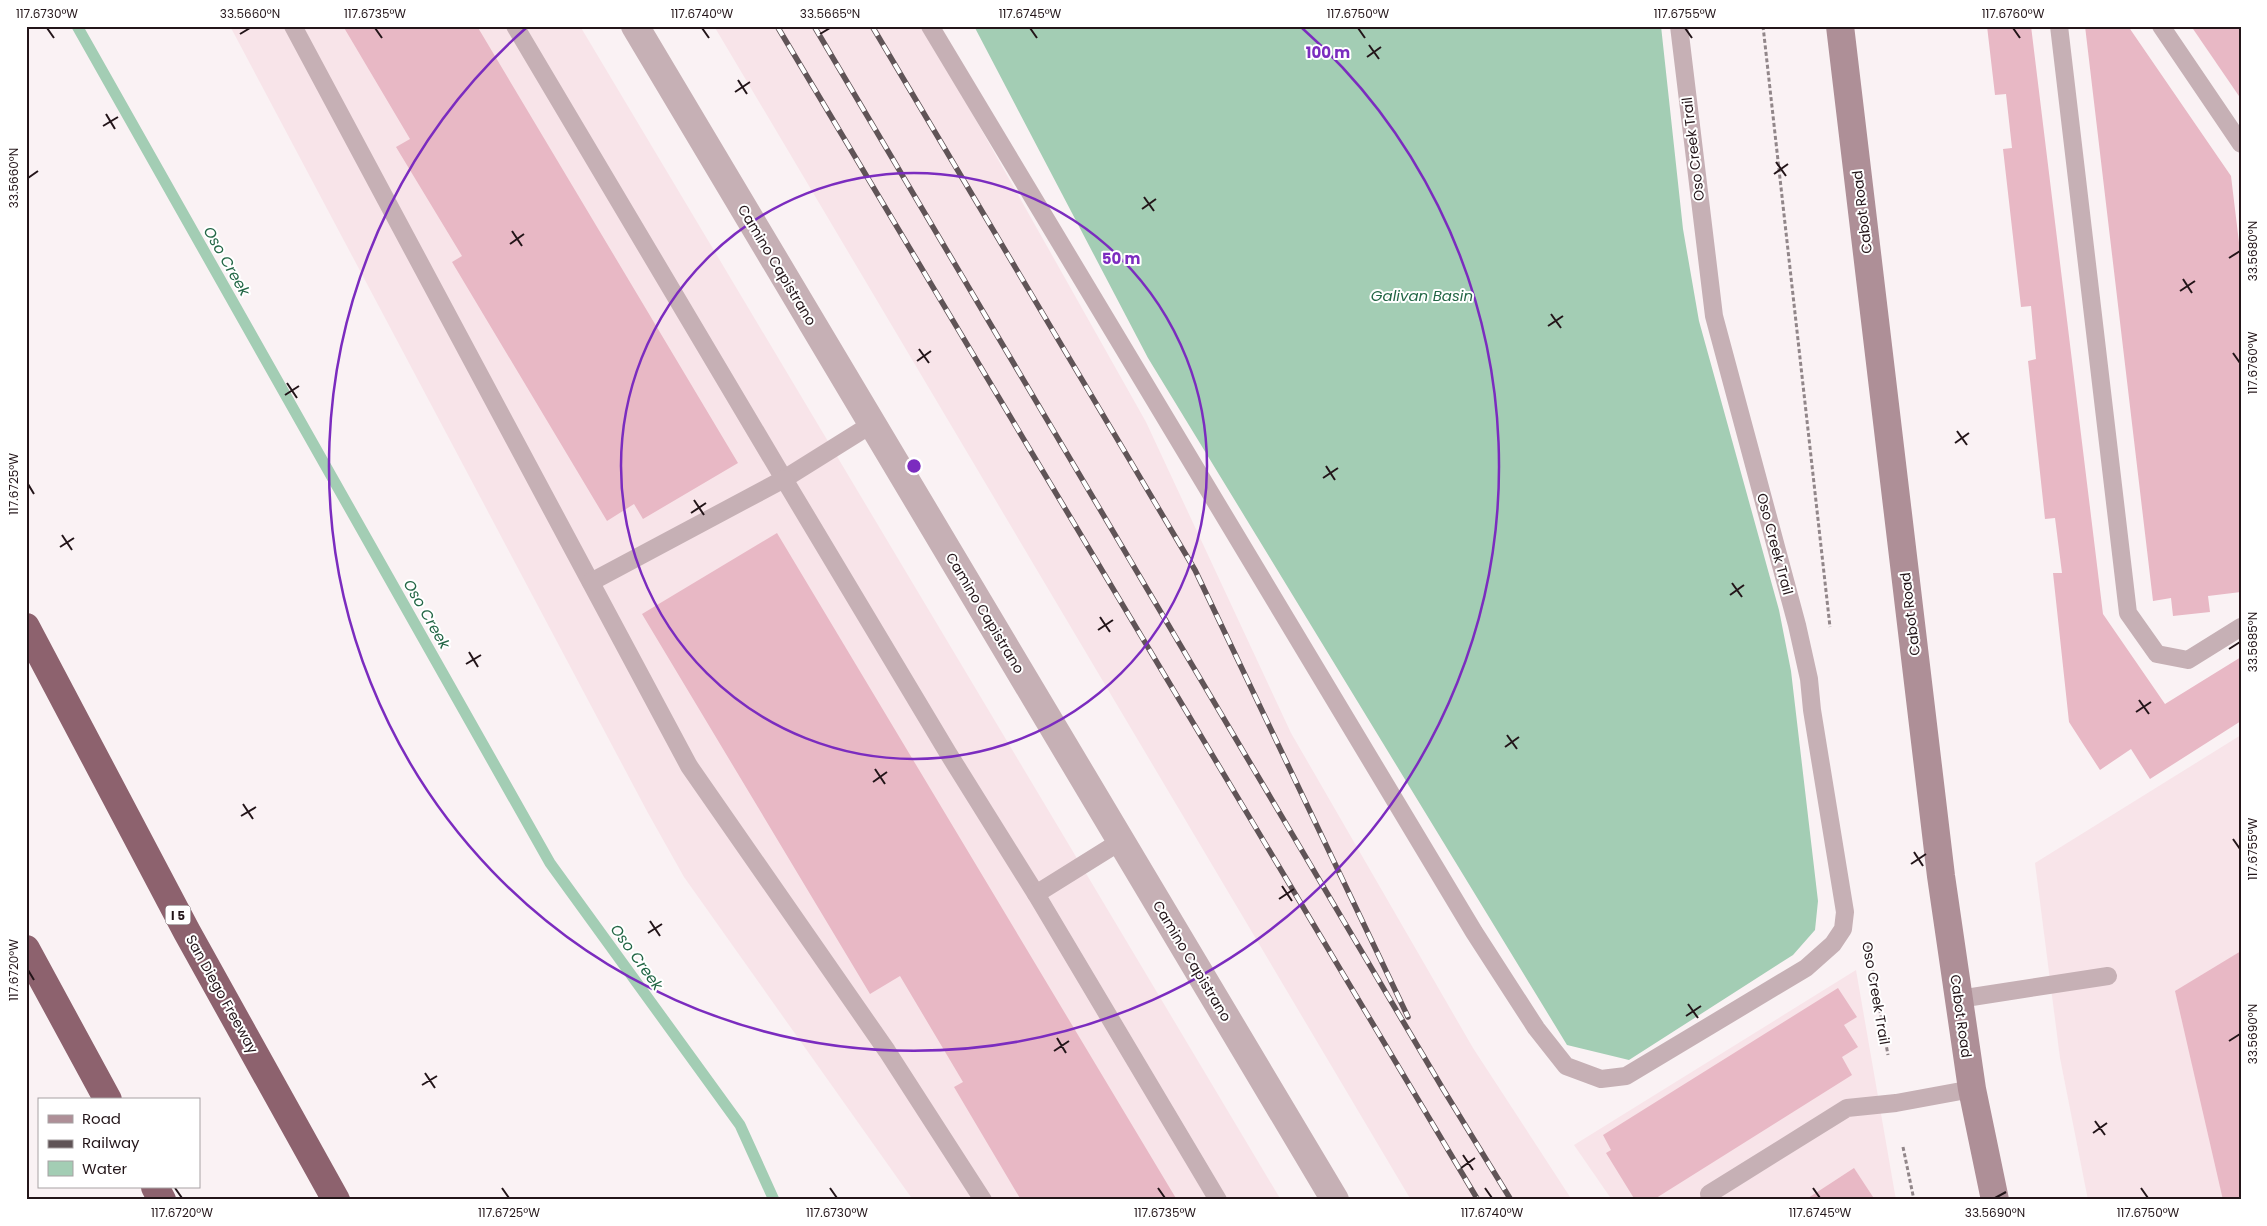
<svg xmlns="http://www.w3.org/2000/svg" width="2267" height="1226" viewBox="0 0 2267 1226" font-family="Poppins,sans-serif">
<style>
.built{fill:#f8e4e9}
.water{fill:#a3cdb4}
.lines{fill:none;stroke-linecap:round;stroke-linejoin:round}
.stream{stroke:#a3cdb4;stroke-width:11}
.building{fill:#e8b8c5}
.path{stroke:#918689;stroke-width:3;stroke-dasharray:4 2.5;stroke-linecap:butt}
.service{stroke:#c6b0b5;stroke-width:18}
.minor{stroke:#c6b0b5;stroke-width:28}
.secondary{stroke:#ae8f97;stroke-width:28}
.motorway{stroke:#8d626e;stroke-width:28}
.rail-casing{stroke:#605457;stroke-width:5.5}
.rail{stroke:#fff;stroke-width:4;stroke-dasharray:11;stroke-linecap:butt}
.ticks{fill:none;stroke:#231519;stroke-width:2}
.ring{fill:none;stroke:#7b2cbf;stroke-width:2.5}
.labels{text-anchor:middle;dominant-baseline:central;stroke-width:4;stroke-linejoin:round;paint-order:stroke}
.shield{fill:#fff;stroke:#655b5e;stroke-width:1}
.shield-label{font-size:12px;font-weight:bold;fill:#231519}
.street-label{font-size:14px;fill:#231519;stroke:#fff}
.water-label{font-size:15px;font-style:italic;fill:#226645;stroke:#fff}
.centre{fill:#7b2cbf;stroke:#fff;stroke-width:2.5}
.ring-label{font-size:15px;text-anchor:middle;font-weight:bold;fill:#7b2cbf;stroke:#fff;stroke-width:4;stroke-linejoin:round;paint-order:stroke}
.neatline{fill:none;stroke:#231519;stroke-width:2}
.ticks-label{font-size:12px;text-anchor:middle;fill:#231519}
</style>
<rect width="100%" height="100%" fill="#faf2f4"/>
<g class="built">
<path d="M230 26H580L1281 1200H913L684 877 648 813Z"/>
<path d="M714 26H923L1146 422 1291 733 1473 1048 1572 1200H1411Z"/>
<path d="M2241 735V1200H2088L2060 1058 2035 863Z"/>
<path d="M1856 970 1896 1200H1612L1574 1145Z"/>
</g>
<path class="water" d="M974 26H1661L1683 229 1699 321 1779 610 1791 671 1818 901 1815 930 1793 955 1629 1060 1567 1045 1148 358Z"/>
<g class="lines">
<path class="stream" d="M77 26 550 863 740 1125 774 1200"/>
</g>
<g class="building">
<path d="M343 26H477L738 463 643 519 634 504 607 521 452 262 462 256 396 147 410 139Z"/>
<path d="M1987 26H2031L2103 614 2165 704 2241 657V721L2150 779 2131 749 2100 770 2069 722 2053 573H2062L2055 518 2045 519 2028 361 2036 359 2031 306 2021 307 2003 149 2012 148 2006 94 1995 95Z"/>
<path d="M2085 26H2128L2231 176 2241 259V592L2208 596 2210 612 2173 616 2171 598 2153 601Z"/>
<path d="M2191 26H2241V99Z"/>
<path d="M777 533 1177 1200H1021L954 1087 963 1082 900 976 870 994 642 614Z"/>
<path d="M2241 951V1200H2223L2175 991Z"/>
<path d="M1838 988 1857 1017 1844 1025 1858 1047 1842 1057 1852 1075 1653 1200H1635L1606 1153 1611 1150 1603 1135Z"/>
<path d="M1854 1168 1875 1200H1805Z"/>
</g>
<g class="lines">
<g class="path">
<path d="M1763 26 1830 627"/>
<path d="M1868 945 1888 1055"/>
<path d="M1903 1147 1914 1200"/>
</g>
<g class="service">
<path d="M293 26 689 766 887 1051 983 1200"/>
<path d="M515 26 784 479 872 424"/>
<path d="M930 26 1474 932 1536 1028 1566 1066 1601 1079 1626 1076 1806 968 1833 944 1843 929 1845 912 1812 710 1809 679 1797 625 1714 316 1679 26"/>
<path d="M2059 26 2128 613 2157 654 2188 660 2241 627"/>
<path d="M2161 26 2241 144"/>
<path d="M591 582 784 479 948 753 1036 894 1121 841"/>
<path d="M1036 894 1218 1200"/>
<path d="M1959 999 2108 976"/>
<path d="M1713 1200 1709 1194 1847 1108 1896 1103 1972 1089"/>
</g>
<path class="minor" d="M635 26 1335 1200"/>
<path class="secondary" d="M1840 26 1941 876 1972 1089 1995 1200"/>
<g class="motorway">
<path d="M26 627 187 932 336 1200"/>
<path d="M26 949 108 1100"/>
<path d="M155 1187 162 1200"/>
</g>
<defs>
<g id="rail">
<path d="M777 26 1478 1200"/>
<path d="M814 26 1443 1089 1511 1200"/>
<path d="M872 26 1195 570 1408 1017"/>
</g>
</defs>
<use href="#rail" class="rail-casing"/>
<use href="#rail" class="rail"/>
</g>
<path class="ticks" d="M47 28 54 38M375 28 382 38M702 28 709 38M1030 28 1037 38M1358 28 1365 38M1685 28 1692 38M2013 28 2020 38M240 34 250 28M820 34 830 28M1369 45 1379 59M1367 57 1381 47M738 80 747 94M735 92 750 82M106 114 115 129M103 126 118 117M1776 162 1786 176M1774 174 1788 164M28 178 38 171M1144 197 1154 211M1142 209 1156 199M512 231 522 246M510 244 524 234M2229 258 2240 251M2183 279 2192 293M2180 291 2195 281M1551 314 1561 328M1548 326 1563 316M919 349 929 363M2233 353 2240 363M917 361 931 351M287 383 297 398M285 395 299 386M1957 431 1967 445M1955 443 1969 433M1326 466 1335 480M1323 478 1338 468M28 484 34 494M694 500 704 515M691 513 706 503M62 535 72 550M60 547 74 538M1732 583 1742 597M1730 595 1744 585M1100 617 1110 632M1098 630 1113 620M2229 649 2240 642M469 652 478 667M466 664 481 655M2139 700 2149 714M2136 712 2151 702M1507 735 1517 749M1505 747 1519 737M875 769 885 784M873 782 887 772M243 804 253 819M241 816 256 807M2233 839 2240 849M1914 852 1923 866M1911 864 1926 854M1282 886 1292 901M1279 899 1294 889M650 921 660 936M648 933 662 924M28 970 34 980M1688 1004 1698 1018M1686 1016 1701 1006M1057 1038 1066 1053M2229 1041 2240 1034M1054 1051 1069 1041M425 1073 435 1088M422 1085 437 1076M2095 1121 2105 1135M2093 1133 2107 1123M1463 1155 1473 1170M1461 1168 1475 1158M175 1188 182 1198M502 1188 509 1198M830 1188 837 1198M1158 1188 1165 1198M1485 1188 1492 1198M1813 1188 1820 1198M2141 1188 2148 1198M1995 1198 2006 1192"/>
<g class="ring">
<circle cx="914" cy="466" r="293"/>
<path d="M1302 28A585 585 0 1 1 526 28"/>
</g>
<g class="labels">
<rect class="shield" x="165.5" y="905.5" width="25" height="19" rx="4"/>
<g class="shield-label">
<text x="178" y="915">I 5</text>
</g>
<g class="street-label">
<text transform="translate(1693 149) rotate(-97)">Oso Creek Trail</text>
<text transform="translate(1862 212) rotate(-97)">Cabot Road</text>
<text transform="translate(777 265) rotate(59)">Camino Capistrano</text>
<text transform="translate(1775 544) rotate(75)">Oso Creek Trail</text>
<text transform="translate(985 613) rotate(59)">Camino Capistrano</text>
<text transform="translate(1910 614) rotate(-97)">Cabot Road</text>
<text transform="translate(1192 961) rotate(59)">Camino Capistrano</text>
<text transform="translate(1876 993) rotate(80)">Oso Creek Trail</text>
<text transform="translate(222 994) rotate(61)">San Diego Freeway</text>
<text transform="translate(1961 1016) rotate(82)">Cabot Road</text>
</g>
<g class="water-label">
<text transform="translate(227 261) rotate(60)">Oso Creek</text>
<text x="1422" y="295">Galivan Basin</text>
<text transform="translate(427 614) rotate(60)">Oso Creek</text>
<text transform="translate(637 957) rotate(54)">Oso Creek</text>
</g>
</g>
<circle cx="914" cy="466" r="8" class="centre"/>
<g class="ring-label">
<text x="1328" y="58">100 m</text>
<text x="1121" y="264">50 m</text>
</g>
<rect width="2267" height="1226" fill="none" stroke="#ffffff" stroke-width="55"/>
<rect x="38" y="1098" width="162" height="90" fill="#ffffff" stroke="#a7a1a3"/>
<rect x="48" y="1115" width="25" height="8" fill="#ae8f97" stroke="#a7a1a3"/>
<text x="82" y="1124" font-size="15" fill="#231519">Road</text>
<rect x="48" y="1140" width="25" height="8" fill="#605457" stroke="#a7a1a3"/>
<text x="82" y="1148" font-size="15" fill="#231519">Railway</text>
<rect x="48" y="1161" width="25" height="15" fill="#a3cdb4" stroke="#a7a1a3"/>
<text x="82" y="1174" font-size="15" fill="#231519">Water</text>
<rect x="28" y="28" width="2212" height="1170" class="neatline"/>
<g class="ticks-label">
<text x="47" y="18">117.6730°W</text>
<text x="250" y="18">33.5660°N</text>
<text x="375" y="18">117.6735°W</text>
<text x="702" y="18">117.6740°W</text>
<text x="830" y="18">33.5665°N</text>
<text x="1030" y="18">117.6745°W</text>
<text x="1358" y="18">117.6750°W</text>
<text x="1685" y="18">117.6755°W</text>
<text x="2013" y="18">117.6760°W</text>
<text transform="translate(14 178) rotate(-90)" y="4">33.5660°N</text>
<text transform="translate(2253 251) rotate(-90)" y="4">33.5680°N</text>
<text transform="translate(2253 363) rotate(-90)" y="4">117.6760°W</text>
<text transform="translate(14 484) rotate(-90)" y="4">117.6725°W</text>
<text transform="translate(2253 642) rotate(-90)" y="4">33.5685°N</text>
<text transform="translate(2253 849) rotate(-90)" y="4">117.6755°W</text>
<text transform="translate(14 970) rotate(-90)" y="4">117.6720°W</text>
<text transform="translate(2253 1034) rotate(-90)" y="4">33.5690°N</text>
<text x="182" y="1217">117.6720°W</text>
<text x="509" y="1217">117.6725°W</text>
<text x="837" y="1217">117.6730°W</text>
<text x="1165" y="1217">117.6735°W</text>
<text x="1492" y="1217">117.6740°W</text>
<text x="1820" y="1217">117.6745°W</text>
<text x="1995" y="1217">33.5690°N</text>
<text x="2148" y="1217">117.6750°W</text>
</g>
</svg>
